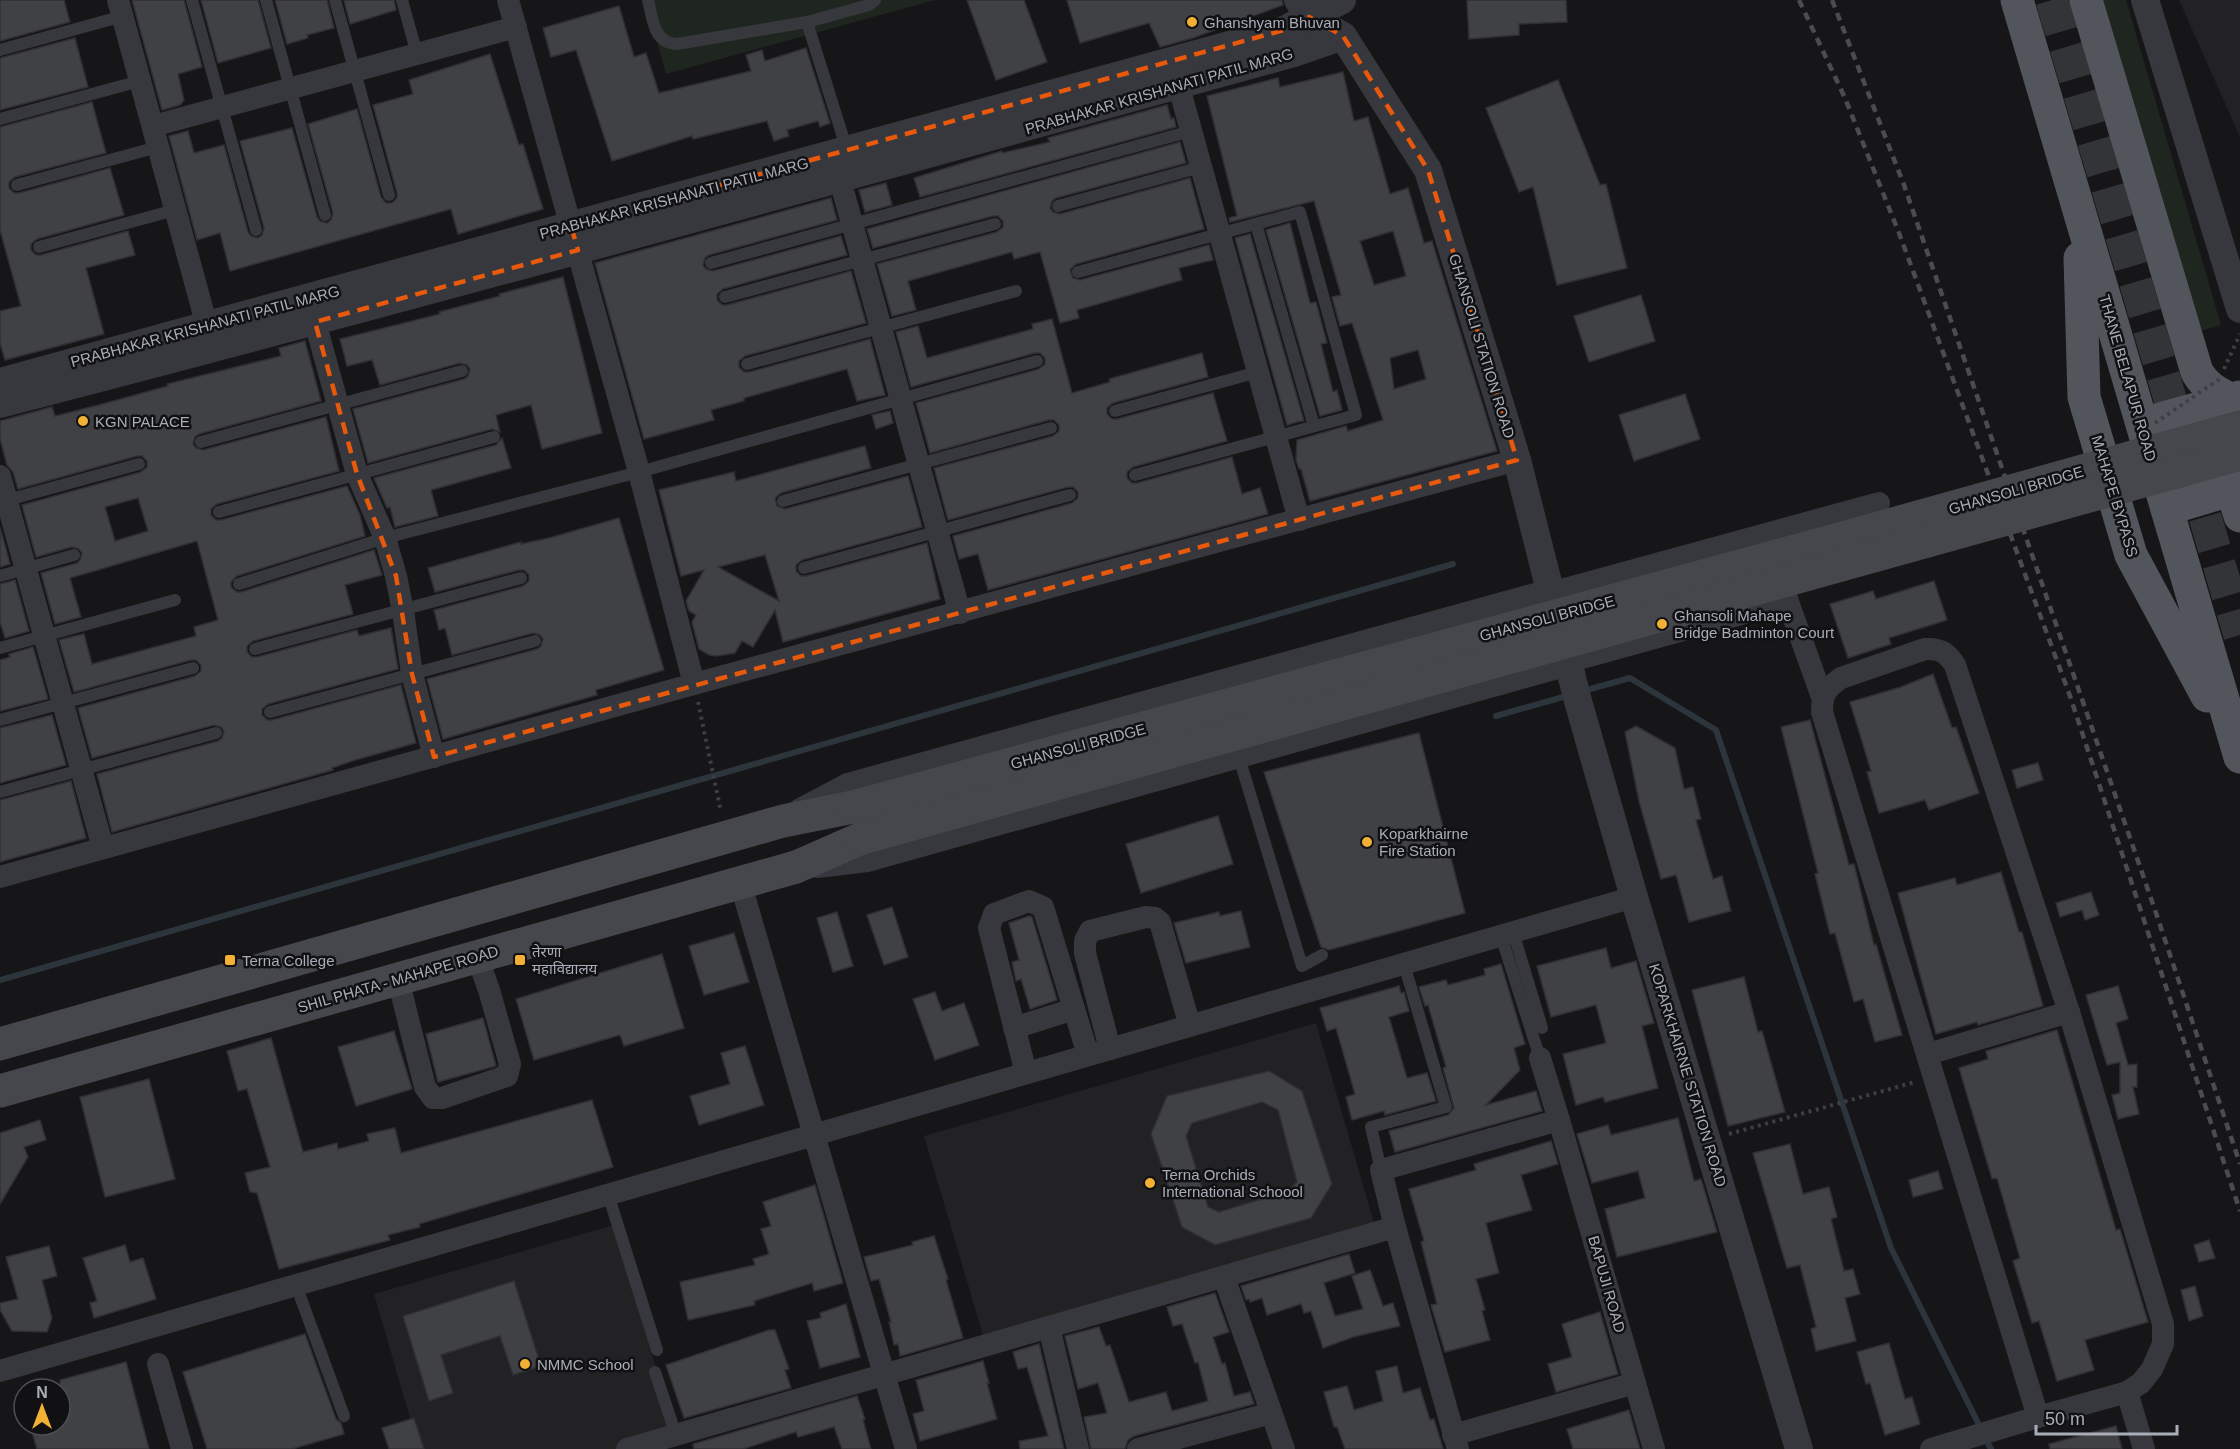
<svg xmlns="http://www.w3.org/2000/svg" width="2240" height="1449" viewBox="0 0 2240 1449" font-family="Arial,'Noto Sans Devanagari',sans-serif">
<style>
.built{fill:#222225}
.green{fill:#1e261f}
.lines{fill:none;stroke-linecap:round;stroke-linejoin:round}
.stream{stroke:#2c353c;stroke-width:6}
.building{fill:#404145;stroke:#303034;stroke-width:1.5;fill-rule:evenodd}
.primary-tunnel{stroke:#333438;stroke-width:33;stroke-dasharray:33 16;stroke-linecap:butt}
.path{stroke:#3d3f44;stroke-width:4;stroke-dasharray:3 4.5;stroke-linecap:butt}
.service{stroke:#37383d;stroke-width:12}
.minor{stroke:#37383d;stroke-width:22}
.tertiary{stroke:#37383d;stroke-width:28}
.secondary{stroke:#45474d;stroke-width:33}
.primary{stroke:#53555c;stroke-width:33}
.rail{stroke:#4a4c52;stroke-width:4.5;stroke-dasharray:8 6;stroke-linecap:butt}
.path-bridge{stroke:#3d3f44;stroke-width:4;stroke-dasharray:3 4.5;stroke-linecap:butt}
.secondary-bridge{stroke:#45474d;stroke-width:33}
.marked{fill:none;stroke:#e8590c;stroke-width:4.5;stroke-dasharray:12 8;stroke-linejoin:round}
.poi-dot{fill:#f2b134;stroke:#111113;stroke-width:2}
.labels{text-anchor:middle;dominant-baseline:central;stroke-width:5;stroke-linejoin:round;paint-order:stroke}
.poi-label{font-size:15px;fill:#a8adb8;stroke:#111113;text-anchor:start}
.street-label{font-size:15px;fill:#a8adb8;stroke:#111113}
</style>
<rect width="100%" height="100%" fill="#161618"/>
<g class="built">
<path d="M2179 0H2240V137Z"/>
<path d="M1316 1023 1376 1230 985 1342 924 1136Z"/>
<path d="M614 1225 675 1434 623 1449H419L374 1294Z"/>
</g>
<g class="green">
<path d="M646 0H935L666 74Z"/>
<path d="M2103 0H2126L2221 325 2200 331Z"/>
</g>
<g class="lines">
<g class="stream">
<path d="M1583 691 1630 678 1716 730 1891 1248 1981 1429"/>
<path d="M1496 716 1570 695"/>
<path d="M0 980 1453 564"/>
<path d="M1985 1438 1991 1449"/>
</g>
</g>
<g class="building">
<path d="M0 0H64L70 22 0 41Z"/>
<path d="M132 0H184L202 67 178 74 184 100 180 105 162 110Z"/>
<path d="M201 0H258L271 48 218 63Z"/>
<path d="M275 0H327L334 28 307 35 308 38 287 44Z"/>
<path d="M344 0H394L396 10 350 24Z"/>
<path d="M967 0H1024L1047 62 996 80Z"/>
<path d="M1067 0H1282L1283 5 1193 38 1160 47 1149 23 1080 43Z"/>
<path d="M1467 0H1566L1567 22 1519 24V35L1469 39Z"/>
<path d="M619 6 634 57 646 53 659 93 751 71 746 55 762 50 765 61 806 48 830 123 820 127 818 121 787 130 789 136 774 141 767 121 693 139 692 136 612 161 576 50 551 57 543 28Z"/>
<path d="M75 38 88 87 0 110V58Z"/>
<path d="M490 54 519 145 523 144 543 209 458 234 451 209 230 271 220 233 197 240 169 136 188 131 194 153 224 145 248 232 251 236 258 238 262 235 264 228 240 141 292 128 317 217 320 221 327 223 331 220 333 213 308 124 357 109 381 197 386 203H392L397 198V193L373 105 413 94 409 80Z"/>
<path d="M1343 72 1354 121 1368 117 1390 194 1408 188 1424 243 1432 241 1497 451 1310 501 1301 469H1299L1296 460 1297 440 1346 426 1348 431 1383 420 1352 323 1340 326 1332 297 1341 295 1314 201 1230 222 1229 218 1237 216 1207 96 1278 78 1280 87ZM1393 231 1406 276 1374 285 1360 241ZM1418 350 1426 379 1394 389 1390 358Z"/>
<path d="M1558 80 1600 185 1606 184 1627 268 1557 285 1533 187 1519 192 1486 108Z"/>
<path d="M92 102 106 153 15 177 9 182V188L14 193H19L110 168 124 215 37 239 31 244V250L36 255H41L128 231 135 255 86 268 104 334 5 360 0 343V311L21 306 0 230V127Z"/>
<path d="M1167 105 1171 119 1174 118 1176 127 920 197 914 178 1002 151V153L1050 142 1048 138Z"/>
<path d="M1180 142 1186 163 1056 198 1052 201 1050 208 1053 212 1060 214 1190 178 1204 229 1076 264 1070 270 1073 278 1080 280 1209 245 1213 260 1179 268 1182 280 1077 310 1079 318 1060 323 1040 252 1014 259 1012 252 908 281 916 310 892 316 877 264 997 232 1003 227V221L998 216H993L873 248 867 229Z"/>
<path d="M886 183 892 205 865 212 859 190Z"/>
<path d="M831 198 837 220 709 255 705 258 703 265 706 269 713 271 841 236 847 255 723 289 717 294V300L722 305H727L851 271 866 323 745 356 739 361V367L744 372H749L870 339 885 395 857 401 847 369 744 398V401L711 410 714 420 644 439 595 263Z"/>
<path d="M1290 223 1310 303 1316 302 1327 343 1321 344 1333 392 1337 390 1342 410 1320 416 1266 230Z"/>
<path d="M1250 234 1304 421 1297 422 1287 425 1235 238Z"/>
<path d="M563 277 602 433 542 449 531 405 496 415 500 432 492 429 368 463 353 409 464 379 468 376 470 369 467 365 460 363 380 385 372 360 347 366 340 339 440 314 439 312 500 296 499 294Z"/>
<path d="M1641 295 1655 341 1589 362 1574 316Z"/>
<path d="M1052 319 1072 393 1110 382 1109 379 1202 353 1208 377 1113 403 1107 408V414L1112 419H1117L1213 393 1227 441 1133 467 1127 472V478L1132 483H1137L1232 457 1242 494 1260 488 1268 514 988 590 978 554 959 559 953 536 1072 503 1078 498V492L1073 487H1068L948 520 934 468 1053 436 1059 431V425L1054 420H1049L930 453 916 403 1039 369 1045 364V358L1040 353H1035L911 387 896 332 918 326 927 358 1033 329 1032 324Z"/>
<path d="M305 341 321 401 199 434 195 437 193 444 196 448 203 450 326 417 339 471 217 504 211 509V515L216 520H221L347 486 360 515 365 536 237 576 231 582V587L237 592H241L374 550 382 575 345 585 353 614 253 641 247 646V652L252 657H257L357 630 359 636 391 628 398 669 268 704 262 709V715L267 720H272L401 685 416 743 355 760 332 768 333 770 112 832 97 774 218 741 222 738 224 731 221 727 214 725 92 758 78 708 195 676 201 671V665L196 660H191L74 692 59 640 84 634 92 664 196 636 194 627 218 620 197 541 70 578 81 617 55 624 41 573 77 563 80 560 82 553 79 549 72 547 36 557 22 505 141 472 147 467V461L142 456H137L18 489 13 472 7 465 0 439V421L52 407 55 416 99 405 168 386 167 384 281 356 279 348ZM138 498 148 531 115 541 105 507Z"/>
<path d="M1685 394 1700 439 1634 461 1619 415Z"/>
<path d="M890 411 893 423 876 429 872 415Z"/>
<path d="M502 438 511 468 431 490 438 516 395 527 390 507 387 508 374 478 496 445Z"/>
<path d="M865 446 871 468 781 493 775 498 777 506 785 509 908 476 922 527 802 560 796 565V571L801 576H806L927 543 940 599 783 642 775 610 753 647 742 641 735 653 717 656 709 655 699 649 692 622 696 615 689 611 686 601 704 570 681 576 659 490 734 472 736 481ZM765 555 779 601 718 567Z"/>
<path d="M619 518 664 670 596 690 597 695 443 739 427 679 537 649 541 646 543 639 540 635 533 633 452 655 445 628 439 630 434 610 523 586 529 581V575L524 570H519L435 592 428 568 521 542V544L549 538Z"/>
<path d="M0 527 10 564 0 567Z"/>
<path d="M15 580 29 631 5 638 0 622V584Z"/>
<path d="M1934 581 1947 620 1889 638 1891 644 1848 658 1830 604 1873 591 1876 599Z"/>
<path d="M33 647 48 699 0 711V660L10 657 9 654Z"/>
<path d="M1933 674 1952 728 1956 727 1979 793 1929 810 1925 800 1879 813 1867 772 1871 771 1850 702 1901 687Z"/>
<path d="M52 715 66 765 0 783V728Z"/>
<path d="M1810 720 1849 865 1854 864 1874 945 1876 944 1902 1035 1875 1042 1863 999 1854 1002 1835 933 1830 934 1815 874 1818 873 1781 727Z"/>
<path d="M1636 726 1675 748 1684 789 1693 787 1701 819 1696 820 1713 879 1722 876 1731 911 1689 922 1676 875 1661 879 1639 801 1625 732Z"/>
<path d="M1419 733 1465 913 1329 950 1321 947 1264 772Z"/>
<path d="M2038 763 2043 780 2017 788 2012 770Z"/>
<path d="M71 781 86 838 0 862V800Z"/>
<path d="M1218 816 1233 864 1141 893 1126 844Z"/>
<path d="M2001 872 2019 932H2022L2043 1006 1978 1025 1977 1022 1936 1034 1898 893 1955 878 1957 885Z"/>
<path d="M2091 892 2099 915 2085 920 2082 910 2060 917 2056 903Z"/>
<path d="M892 907 908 957 884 965 867 915Z"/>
<path d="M1241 911 1250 947 1186 963 1174 923 1219 912 1220 916Z"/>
<path d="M837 912 853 966 833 972 817 918Z"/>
<path d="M1029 916 1032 917 1057 1000 1030 1009 1021 979 1016 981 1012 962 1019 960 1009 923Z"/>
<path d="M734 933 749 982 704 995 689 946Z"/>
<path d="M1606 948 1611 968 1636 961 1654 1023 1642 1026 1658 1088 1605 1102 1603 1097 1576 1105 1563 1054 1606 1043 1596 1005 1551 1017 1537 966Z"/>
<path d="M662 954 684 1028 624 1046 620 1035 534 1060 516 999Z"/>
<path d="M1501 964 1525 1044 1514 1048 1520 1070 1486 1105 1536 1091 1542 1111 1395 1152 1389 1131 1448 1115 1454 1108 1443 1068 1446 1067 1428 1005 1425 1006 1419 987 1446 980 1448 985 1485 975 1484 969Z"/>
<path d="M1744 977 1758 1032 1762 1031 1785 1112 1728 1126 1692 990Z"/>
<path d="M1399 986 1401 993 1404 992 1409 1011 1389 1017 1407 1078 1427 1073 1436 1101 1385 1115 1384 1111 1352 1120 1346 1097 1355 1094 1336 1028 1327 1031 1320 1008Z"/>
<path d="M2118 986 2128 1019 2116 1023 2128 1065 2137 1064V1087H2133L2139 1114 2118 1119 2112 1095 2120 1093V1062L2107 1065 2086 995Z"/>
<path d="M935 992 942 1011 964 1003 979 1045 935 1060 913 999Z"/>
<path d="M483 1018 496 1066 438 1082 426 1034Z"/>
<path d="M2057 1030 2116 1230 2120 1229 2148 1322 2085 1340 2094 1370 2057 1381 2039 1321 2032 1323 2013 1261 2020 1258 1997 1178 1992 1179 1959 1068 1988 1059 1986 1051Z"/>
<path d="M394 1031 412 1089 356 1106 338 1047Z"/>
<path d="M271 1038 303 1152 337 1143 338 1149 369 1141 367 1134 395 1128 401 1153 592 1100 613 1167 419 1224 420 1227 388 1235 390 1240 279 1269 257 1193 250 1192 245 1173 270 1167 247 1089 238 1091 227 1051Z"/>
<path d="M745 1046 764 1105 699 1125 690 1096 730 1084 721 1053Z"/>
<path d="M1269 1071 1302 1091 1332 1184 1311 1218 1215 1245 1182 1227 1151 1134 1167 1096ZM1262 1102 1278 1110 1297 1182 1288 1191 1219 1212 1208 1207 1186 1136 1192 1123Z"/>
<path d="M149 1079 175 1179 105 1197 80 1097Z"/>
<path d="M1678 1118 1694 1181 1701 1179 1717 1232 1617 1257 1605 1209 1645 1198 1638 1171 1592 1183 1577 1134 1608 1125 1611 1135Z"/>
<path d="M40 1120 46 1140 24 1147 28 1157 0 1204V1133Z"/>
<path d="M1551 1141 1558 1164 1521 1175 1532 1210 1486 1223 1499 1273 1476 1279 1485 1310 1482 1311 1490 1340 1445 1352 1431 1305 1437 1304 1421 1242 1424 1241 1409 1189 1476 1170 1474 1164Z"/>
<path d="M1790 1144 1803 1194 1829 1187 1837 1217 1831 1219 1844 1271 1853 1269 1860 1294 1845 1298 1856 1341 1816 1351 1811 1329 1816 1327 1800 1265 1787 1268 1753 1153Z"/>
<path d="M1938 1171 1943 1189 1913 1197 1909 1180Z"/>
<path d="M815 1185 843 1283 814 1291 812 1283 754 1301 755 1305 688 1320 680 1282 755 1265 753 1259 769 1254 761 1229 771 1226 763 1202Z"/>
<path d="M934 1236 948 1279 946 1280 963 1338 900 1356 898 1344 894 1345 889 1322H891L879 1279 871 1281 864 1257 913 1245 912 1242Z"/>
<path d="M2209 1240 2215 1258 2199 1262 2194 1245Z"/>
<path d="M125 1245 130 1262 143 1258 156 1299 94 1318 90 1303 97 1301 83 1258Z"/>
<path d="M49 1246 57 1276 42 1280 52 1318 47 1332 12 1331 0 1310V1303L18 1299 6 1257Z"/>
<path d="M1349 1254 1355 1273 1324 1283 1335 1316 1363 1309 1352 1276 1370 1270 1383 1306 1393 1303 1400 1326 1353 1337 1323 1348 1311 1311 1304 1313 1301 1304 1267 1315 1262 1298 1250 1302 1249 1299 1246 1300 1241 1286Z"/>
<path d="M514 1281 541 1366 513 1375 500 1336 441 1355 453 1393 429 1401 403 1316Z"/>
<path d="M2195 1286 2203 1316 2189 1321 2181 1290Z"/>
<path d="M1215 1293 1229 1332 1213 1337 1222 1364 1225 1363 1234 1396 1250 1392 1254 1404 1134 1436 1128 1440 1125 1449H1091L1084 1417 1107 1413 1098 1383 1078 1389 1065 1336 1099 1327 1106 1346 1110 1345 1129 1402 1166 1392 1172 1411 1208 1401 1198 1362 1195 1363 1182 1324 1173 1326 1167 1307Z"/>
<path d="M846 1304 860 1357 820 1368 807 1321 821 1318 820 1313Z"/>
<path d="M1600 1312 1618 1374 1556 1392 1548 1364 1572 1357 1562 1324Z"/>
<path d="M769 1330H775L789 1369 785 1370 791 1388 684 1418 666 1365Z"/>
<path d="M305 1334 336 1419 341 1423 344 1434 292 1449H207L183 1372Z"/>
<path d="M1889 1343 1905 1399 1912 1397 1920 1424 1885 1435 1870 1383 1866 1384 1857 1352Z"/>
<path d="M1039 1344 1064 1449H1020L1019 1441 1048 1436 1027 1367 1018 1369 1013 1352Z"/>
<path d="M983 1361 989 1383H987L997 1419 920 1441 913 1414 924 1411 916 1380Z"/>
<path d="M126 1362 149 1449H37L30 1425H60V1380Z"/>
<path d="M1397 1366 1403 1393 1420 1388 1430 1420 1434 1419 1443 1449H1345L1337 1427H1334L1324 1392 1347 1386 1354 1410 1383 1401 1376 1371Z"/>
<path d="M857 1396 865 1419 863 1420 871 1449H842L834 1427 798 1437 796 1432 743 1449H694L693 1444Z"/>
<path d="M1629 1410 1640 1449H1573L1567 1429Z"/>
<path d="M414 1418 424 1449H389L382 1428Z"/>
<path d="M2116 1426 2122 1449H2050L2049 1444Z"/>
</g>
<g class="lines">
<path class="primary-tunnel" d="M2052 0 2240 635"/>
<g class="path">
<path d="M2224 369 2240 334"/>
<path d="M698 702 721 812"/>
<path d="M1729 1134 1915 1082"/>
</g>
<g class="service">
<path d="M192 0 256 230"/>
<path d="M266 0 325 215"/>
<path d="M335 0 389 195"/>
<path d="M402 0 417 54"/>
<path d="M648 0C653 19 653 43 677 44L807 22"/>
<path d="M0 50 123 16"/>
<path d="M0 119 140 81"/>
<path d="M847 150 807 22 869 5 875 0"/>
<path d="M17 185 158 147"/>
<path d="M1058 206 1201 167"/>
<path d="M1256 224 1314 426"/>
<path d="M39 247 175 210"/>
<path d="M711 263 1191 131"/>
<path d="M1078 272 1300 212 1356 415 1135 475"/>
<path d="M725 297 995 224"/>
<path d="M747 364 1016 291"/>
<path d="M1115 411 1258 372"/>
<path d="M201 442 462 371"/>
<path d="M4 501 139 464"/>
<path d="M783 501 1051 428"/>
<path d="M219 512 494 437"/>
<path d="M804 568 1070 495"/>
<path d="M0 576 74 555"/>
<path d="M239 584 385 538 639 472 1037 361"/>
<path d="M0 648 175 600"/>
<path d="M255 649 521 578"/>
<path d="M270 712 535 641"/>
<path d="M0 720 193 668"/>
<path d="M1238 754 1302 966 1322 955"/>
<path d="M0 792 216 733"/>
<path d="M1513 932 1542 1028"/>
<path d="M1501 936 1540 1058"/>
<path d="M1381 1170 1371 1127 1446 1107 1404 964"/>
<path d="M608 1194 657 1350"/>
<path d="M296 1285 344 1416"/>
<path d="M655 1372 676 1435"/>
</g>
<g class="minor">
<path d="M118 0 207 326"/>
<path d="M508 0 639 472 694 684"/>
<path d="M1174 69 1299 520"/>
<path d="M153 126 516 27"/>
<path d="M835 162 960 613"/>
<path d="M315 322 357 474 385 538 396 576 403 611 412 674 434 757"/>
<path d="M0 476 103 848"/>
<path d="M1783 588 1822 697"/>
<path d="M1550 593 1879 503"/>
<path d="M1925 649C1941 648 1947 653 1955 665L2069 1012 2163 1324V1344L2152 1369 2141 1383 2127 1392 2038 1417 1822 712C1822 693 1826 689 1841 678Z"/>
<path d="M1568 662 1788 601"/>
<path d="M0 877 694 684 1517 460"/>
<path d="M740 882 906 1449"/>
<path d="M398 979 425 1087 433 1098H442L507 1076 510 1064 489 990 477 956"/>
<path d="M1014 1028 1074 1009"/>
<path d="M1110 1049 1085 953V941L1090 931 1146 917 1155 918 1160 922 1190 1026"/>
<path d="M1928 1054 2069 1012"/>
<path d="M1026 1073 989 928 994 914 1029 901 1043 907 1088 1055"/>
<path d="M1559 1120 1654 1449"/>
<path d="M1395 1227 1381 1170 1559 1120 1540 1058"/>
<path d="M1224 1277 1284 1449"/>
<path d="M1049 1327 1078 1449"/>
<path d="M158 1364 182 1449"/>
<path d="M0 1371 1634 897"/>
<path d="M2127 1392 2144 1449"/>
<path d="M1453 1435 1635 1383"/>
<path d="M627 1449 1395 1227 1458 1449"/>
<path d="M1138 1449 1271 1413"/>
<path d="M1931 1449 2038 1417"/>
</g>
<g class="tertiary">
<path d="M1298 0 1309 17 1343 36 1428 170 1517 460 1578 701 1634 897 1799 1449"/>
<path d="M2145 0 2240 309"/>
<path d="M0 382 1284 30 1342 0"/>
<path d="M0 404C433 292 863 172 1294 53L1343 36"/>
<path d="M801 812 848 787 1550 593"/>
<path d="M817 864 867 858 1568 662"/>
</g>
<g class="secondary">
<path d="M0 1044 783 821 853 807"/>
<path d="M0 1091 796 867 862 838"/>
</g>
<g class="primary">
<path d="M2017 0 2240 757"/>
<path d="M2086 0 2197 372C2205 386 2216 392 2230 399"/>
<path d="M2080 258 2084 397 2131 555 2207 696"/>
<path d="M2142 424 2240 397"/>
<path d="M2232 490 2240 516"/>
<path d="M2167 509 2240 487"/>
</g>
<g class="rail">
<path d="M1799 0 1845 98 1899 233 2070 696 2240 1211"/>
<path d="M1832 0 1904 185 2156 913 2240 1164"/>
</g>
<path class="path-bridge" d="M2155 423 2221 378"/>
<g class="secondary-bridge">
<path d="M853 807 1832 541 2240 427"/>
<path d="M862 838 2240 454"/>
</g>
</g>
<path class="marked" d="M1309 17 1343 36 1428 170 1517 460 434 757 412 674 396 576 357 474 315 322 578 250 571 226 1284 30Z"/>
<g class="poi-dot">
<circle cx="1192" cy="22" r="6"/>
<circle cx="83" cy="421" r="6"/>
<circle cx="1662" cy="624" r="6"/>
<circle cx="1367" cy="842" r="6"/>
<rect x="224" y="954" width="12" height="12" rx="3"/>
<rect x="514" y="954" width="12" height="12" rx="3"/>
<circle cx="1150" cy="1183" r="6"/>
<circle cx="525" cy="1364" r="6"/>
</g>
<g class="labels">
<g class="poi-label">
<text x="1204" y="22">Ghanshyam Bhuvan</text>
<text x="95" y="421">KGN PALACE</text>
<text x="1674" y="615">Ghansoli Mahape<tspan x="1674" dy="17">Bridge Badminton Court</tspan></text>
<text x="1379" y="833">Koparkhairne<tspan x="1379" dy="17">Fire Station</tspan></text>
<text x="532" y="951">तेरणा<tspan x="532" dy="17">महाविद्यालय</tspan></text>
<text x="242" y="960">Terna College</text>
<text x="1162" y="1174">Terna Orchids<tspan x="1162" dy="17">International Schoool</tspan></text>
<text x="537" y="1364">NMMC School</text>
</g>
<g class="street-label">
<text transform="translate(1159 91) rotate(-16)">PRABHAKAR KRISHANATI PATIL MARG</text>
<text transform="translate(674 198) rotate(-15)">PRABHAKAR KRISHANATI PATIL MARG</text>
<text transform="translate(205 326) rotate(-15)">PRABHAKAR KRISHANATI PATIL MARG</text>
<text transform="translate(1482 346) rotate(73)">GHANSOLI STATION ROAD</text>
<text transform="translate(2128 378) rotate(74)">THANE BELAPUR ROAD</text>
<text transform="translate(2016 490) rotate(-16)">GHANSOLI BRIDGE</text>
<text transform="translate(2115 496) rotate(73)">MAHAPE BYPASS</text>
<text transform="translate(1547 618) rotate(-15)">GHANSOLI BRIDGE</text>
<text transform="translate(1078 746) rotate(-15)">GHANSOLI BRIDGE</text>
<text transform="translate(398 979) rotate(-16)">SHIL PHATA - MAHAPE ROAD</text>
<text transform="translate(1688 1075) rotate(73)">KOPARKHAIRNE STATION ROAD</text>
<text transform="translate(1607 1284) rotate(74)">BAPUJI ROAD</text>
</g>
</g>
<g transform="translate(42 1407)"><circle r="28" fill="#111113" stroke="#4d4f55" stroke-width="1.5"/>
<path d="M0-4.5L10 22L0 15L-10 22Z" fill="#f2b134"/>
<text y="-9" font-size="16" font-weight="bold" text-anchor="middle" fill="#a8adb8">N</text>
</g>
<path d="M2036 1425v9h141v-9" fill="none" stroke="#a8adb8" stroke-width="3"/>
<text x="2045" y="1425" font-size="18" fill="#a8adb8" stroke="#111113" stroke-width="4.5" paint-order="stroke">50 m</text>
</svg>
